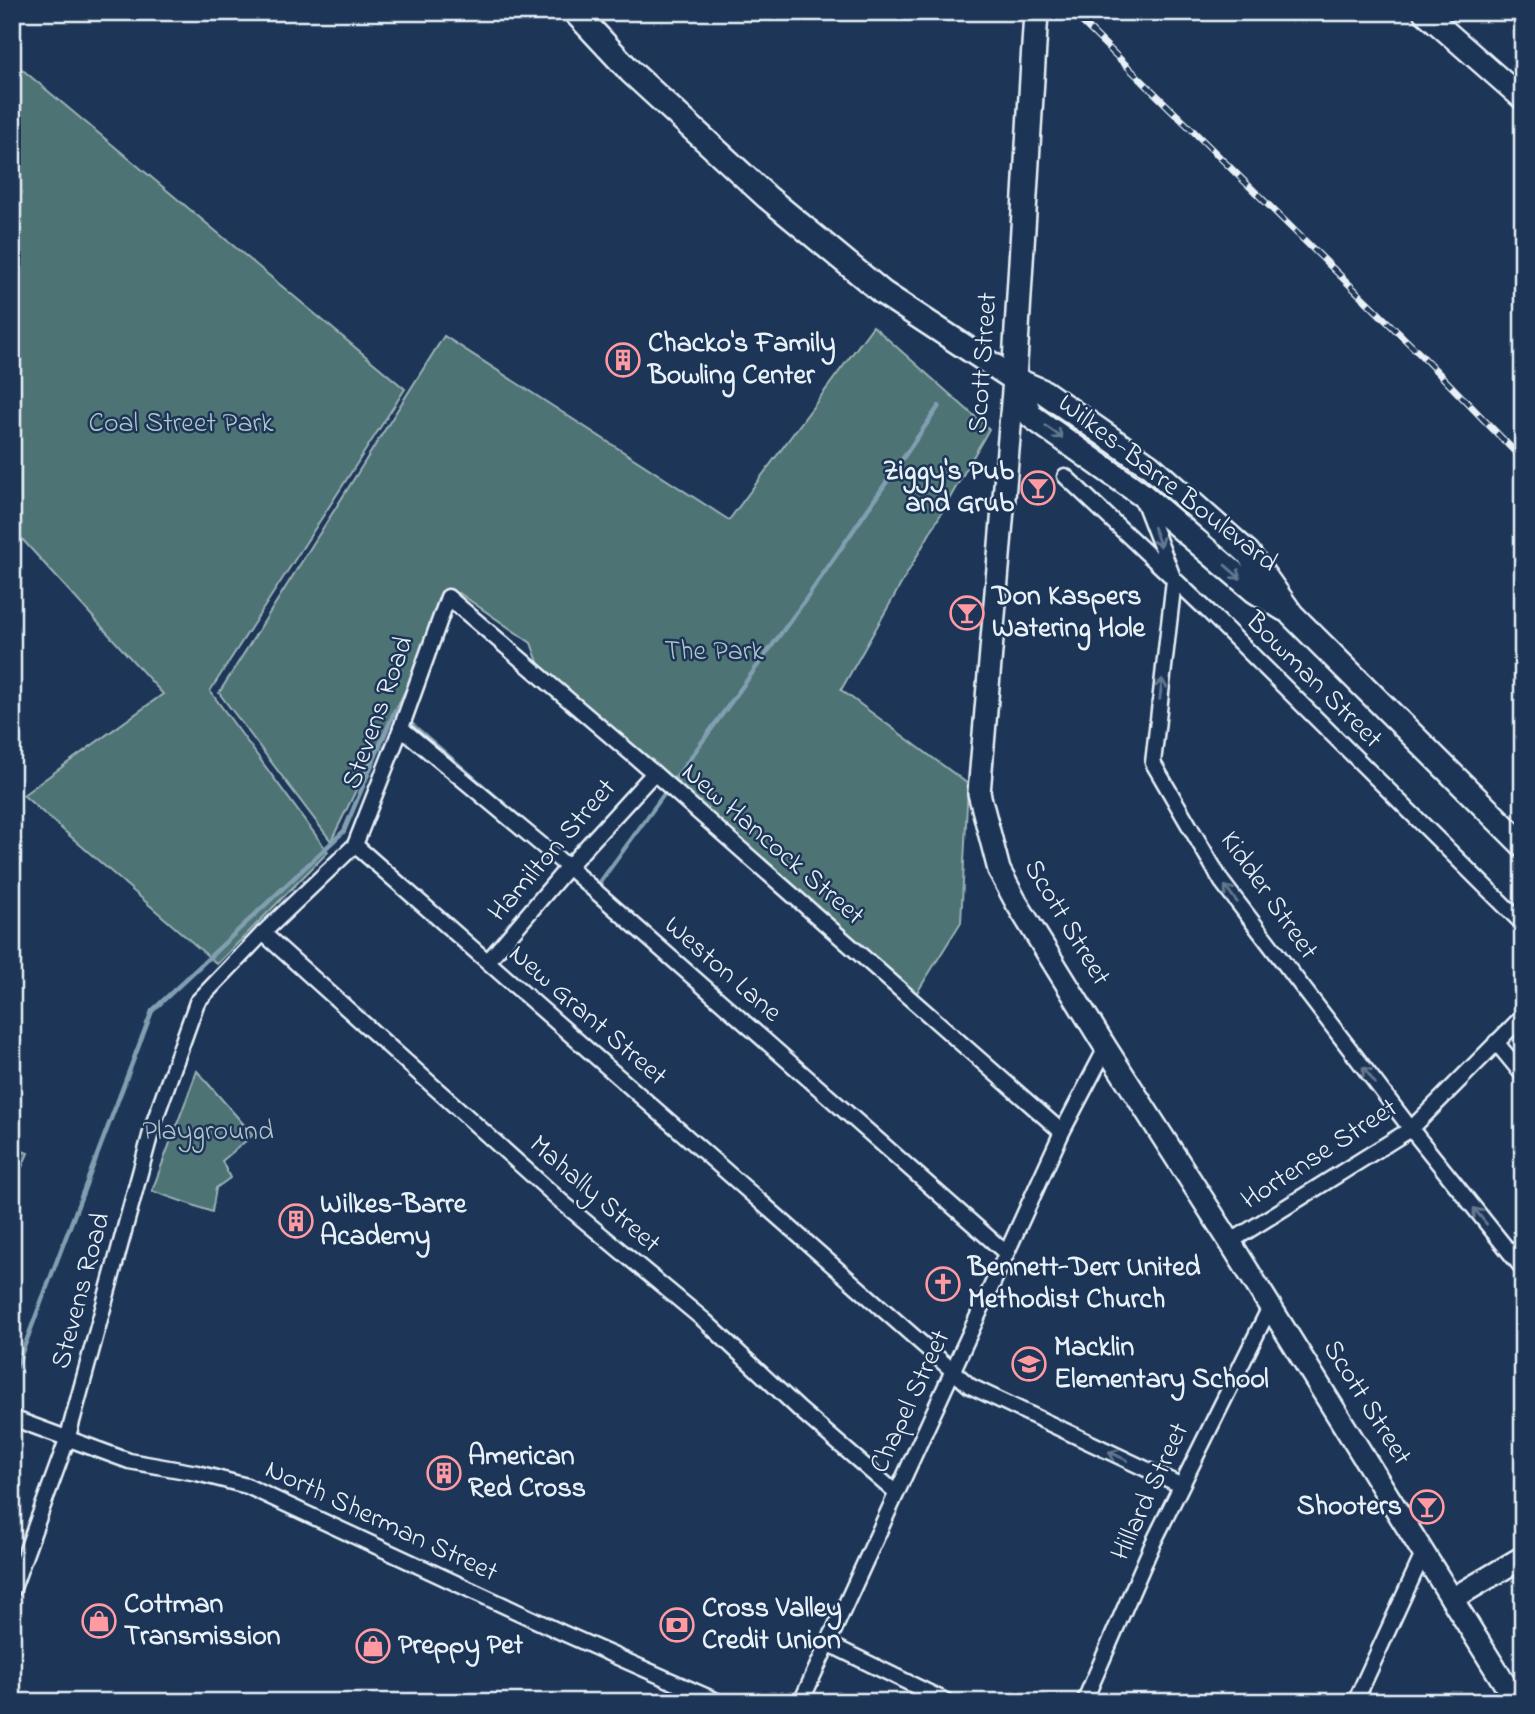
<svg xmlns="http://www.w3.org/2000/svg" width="1535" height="1714" viewBox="0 0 1535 1714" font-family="'Indie Flower',sans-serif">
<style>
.green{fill:#4e7375;stroke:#9bb2b6;stroke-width:2}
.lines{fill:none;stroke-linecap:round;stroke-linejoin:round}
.stream{stroke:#819fb1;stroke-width:4.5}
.street-casing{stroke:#e8f1f8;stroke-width:19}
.secondary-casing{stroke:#e8f1f8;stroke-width:26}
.primary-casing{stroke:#e8f1f8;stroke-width:28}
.street{stroke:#1d3557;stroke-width:14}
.secondary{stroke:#1d3557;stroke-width:21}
.primary{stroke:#1d3557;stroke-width:23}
.rail-casing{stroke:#e8f1f8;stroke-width:7}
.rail{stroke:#1d3557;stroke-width:4.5;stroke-dasharray:13;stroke-linecap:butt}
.oneway{stroke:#64778f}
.labels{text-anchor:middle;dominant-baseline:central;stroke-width:5;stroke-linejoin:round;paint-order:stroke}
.poi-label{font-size:28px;font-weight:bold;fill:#e8f1f8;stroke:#1d3557;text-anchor:start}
.street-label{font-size:28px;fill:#e8f1f8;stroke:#1d3557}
.park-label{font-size:28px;fill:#b2c5ca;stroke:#1d3557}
</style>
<rect width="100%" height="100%" fill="#1d3557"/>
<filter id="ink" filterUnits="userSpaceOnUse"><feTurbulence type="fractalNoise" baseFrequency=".0143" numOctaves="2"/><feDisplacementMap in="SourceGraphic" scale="14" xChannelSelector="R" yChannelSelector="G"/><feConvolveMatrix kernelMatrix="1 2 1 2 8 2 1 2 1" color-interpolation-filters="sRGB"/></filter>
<g filter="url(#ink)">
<g class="green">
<path d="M12 61 405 389 210 691 328 852 217 964 23 795 163 694 12 528Z"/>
<path d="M873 326 989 429 841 690 968 784 961 922 913 999 545 681 531 643 459 593 441 618 331 841 219 693 444 336 729 520Z"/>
<path d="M197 1071 253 1135 222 1161 230 1178 216 1188 212 1212 152 1191Z"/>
<path d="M12 1147 28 1153 12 1190Z"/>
</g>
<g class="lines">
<g class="stream">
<path d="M596 884 598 885 806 599 939 406"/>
<path d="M13 1376 152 1011 344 831 395 710 518 816"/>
</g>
<defs>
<g id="street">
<path d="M1065 476 1209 612 1523 924"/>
<path d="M1143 500 1174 580 1153 763 1222 882 1411 1129 1523 1269"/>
<path d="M401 728 568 867 1006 1253"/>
<path d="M355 845 970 1386 1180 1485"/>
<path d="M263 933 563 1203 705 1321 800 1410 896 1493"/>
<path d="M488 961 568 867 654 773"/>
<path d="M1496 1042 1523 1075"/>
<path d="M1230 1242 1411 1129 1523 1016"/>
<path d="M12 1418 129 1461 197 1473 247 1486 563 1633 719 1702"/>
<path d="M12 1591 67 1440 153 1125 197 1002 263 933 355 845 401 728 448 597 654 773 1062 1132"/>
<path d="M827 1643 948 1702"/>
<path d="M801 1702 1062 1132 1106 1048"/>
<path d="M1084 1702 1153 1543 1270 1307"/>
<path d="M1355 1702 1424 1552"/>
</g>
<g id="secondary">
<path d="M1424 12 1523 99"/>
<path d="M1014 379 979 793 999 870 1016 902 1106 1048 1230 1242 1516 1702"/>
<path d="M1452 1599 1523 1557"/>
</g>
<g id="primary">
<path d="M575 12 631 72 767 197 883 293 1014 379 1044 392 1150 466 1248 553 1292 615 1523 845"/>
<path d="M1036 12 1014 379 1031 416 1141 494 1255 591 1284 609"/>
</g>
</defs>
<use href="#street" class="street-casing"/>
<use href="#secondary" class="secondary-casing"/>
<use href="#primary" class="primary-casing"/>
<use href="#street" class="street"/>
<use href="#secondary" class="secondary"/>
<use href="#primary" class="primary"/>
<defs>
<path id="rail" d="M1072 12 1421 355 1523 460"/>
</defs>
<use href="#rail" class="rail-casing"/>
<use href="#rail" class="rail"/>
</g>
<defs><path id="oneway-shaft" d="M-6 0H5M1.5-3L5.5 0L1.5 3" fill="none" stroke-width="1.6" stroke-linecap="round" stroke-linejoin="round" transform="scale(1.75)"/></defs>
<g class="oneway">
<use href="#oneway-shaft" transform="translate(1054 432) rotate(35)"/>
<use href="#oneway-shaft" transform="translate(1157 537) rotate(69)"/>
<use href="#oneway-shaft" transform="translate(1233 572) rotate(41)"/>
<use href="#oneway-shaft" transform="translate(1161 689) rotate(-83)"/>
<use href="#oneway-shaft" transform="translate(1231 894) rotate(-127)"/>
<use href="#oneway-shaft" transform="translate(1369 1075) rotate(-127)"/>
<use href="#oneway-shaft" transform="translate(1480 1216) rotate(-129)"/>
<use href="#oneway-shaft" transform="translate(1118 1456) rotate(-155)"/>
</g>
</g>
<defs>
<symbol id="building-ring" viewBox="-11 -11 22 22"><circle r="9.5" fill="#1d3557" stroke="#ff9aa2" stroke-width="1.5"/><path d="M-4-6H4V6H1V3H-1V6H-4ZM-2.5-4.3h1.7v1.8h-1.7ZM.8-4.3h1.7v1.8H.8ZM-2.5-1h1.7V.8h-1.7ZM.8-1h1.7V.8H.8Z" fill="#ff9aa2"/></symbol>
<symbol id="bar-ring" viewBox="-11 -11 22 22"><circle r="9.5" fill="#1d3557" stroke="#ff9aa2" stroke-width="1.5"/><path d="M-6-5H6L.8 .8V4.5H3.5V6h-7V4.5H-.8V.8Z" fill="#ff9aa2"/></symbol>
<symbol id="church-ring" viewBox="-11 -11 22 22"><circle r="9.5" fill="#1d3557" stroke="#ff9aa2" stroke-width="1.5"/><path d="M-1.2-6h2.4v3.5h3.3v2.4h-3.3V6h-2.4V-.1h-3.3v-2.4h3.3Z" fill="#ff9aa2"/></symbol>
<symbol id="school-ring" viewBox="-11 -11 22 22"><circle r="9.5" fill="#1d3557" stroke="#ff9aa2" stroke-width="1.5"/><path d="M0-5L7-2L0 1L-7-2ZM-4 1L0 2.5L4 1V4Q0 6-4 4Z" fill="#ff9aa2"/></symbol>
<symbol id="shop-ring" viewBox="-11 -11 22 22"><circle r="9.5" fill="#1d3557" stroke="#ff9aa2" stroke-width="1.5"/><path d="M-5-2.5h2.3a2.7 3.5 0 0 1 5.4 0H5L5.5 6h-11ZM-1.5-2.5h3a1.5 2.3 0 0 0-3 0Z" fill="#ff9aa2"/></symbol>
<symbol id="bank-ring" viewBox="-11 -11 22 22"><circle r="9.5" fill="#1d3557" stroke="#ff9aa2" stroke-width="1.5"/><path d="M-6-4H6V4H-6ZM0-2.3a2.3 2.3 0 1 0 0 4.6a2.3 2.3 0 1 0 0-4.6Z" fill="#ff9aa2"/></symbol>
</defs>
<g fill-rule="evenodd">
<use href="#building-ring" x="604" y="341" width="38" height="38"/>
<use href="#bar-ring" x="1019" y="469" width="38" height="38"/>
<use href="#bar-ring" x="948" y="594" width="38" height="38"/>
<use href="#building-ring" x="277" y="1202" width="38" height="38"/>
<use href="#church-ring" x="924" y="1265" width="38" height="38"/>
<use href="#school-ring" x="1010" y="1345" width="38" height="38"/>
<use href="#building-ring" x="425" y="1454" width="38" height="38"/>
<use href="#bar-ring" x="1408" y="1488" width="38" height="38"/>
<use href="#shop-ring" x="80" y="1602" width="38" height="38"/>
<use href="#bank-ring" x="658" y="1606" width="38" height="38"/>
<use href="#shop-ring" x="354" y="1627" width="38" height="38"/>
</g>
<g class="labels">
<g class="poi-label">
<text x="648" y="344">Chacko's Family<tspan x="648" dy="32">Bowling Center</tspan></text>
<text x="1014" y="472" text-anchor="end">Ziggy's Pub<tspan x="1014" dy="32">and Grub</tspan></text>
<text x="992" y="597">Don Kaspers<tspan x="992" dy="32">Watering Hole</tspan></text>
<text x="320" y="1205">Wilkes-Barre<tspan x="320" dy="32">Academy</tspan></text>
<text x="968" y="1268">Bennett-Derr United<tspan x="968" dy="32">Methodist Church</tspan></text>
<text x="1054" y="1348">Macklin<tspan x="1054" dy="32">Elementary School</tspan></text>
<text x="468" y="1457">American<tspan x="468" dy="32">Red Cross</tspan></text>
<text x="1402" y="1507" text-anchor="end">Shooters</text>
<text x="124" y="1605">Cottman<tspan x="124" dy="32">Transmission</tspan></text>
<text x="702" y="1609">Cross Valley<tspan x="702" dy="32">Credit Union</tspan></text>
<text x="398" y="1646">Preppy Pet</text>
</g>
<g class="street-label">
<text transform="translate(984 363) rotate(-86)">Scott Street</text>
<text transform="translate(1167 484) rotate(38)">Wilkes-Barre Boulevard</text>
<text transform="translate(1313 681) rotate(45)">Bowman Street</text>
<text transform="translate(379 713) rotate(-70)">Stevens Road</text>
<text transform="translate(772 845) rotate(41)">New Hancock Street</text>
<text transform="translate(553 851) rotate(-49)">Hamilton Street</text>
<text transform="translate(1268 896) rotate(55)">Kidder Street</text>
<text transform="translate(1066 923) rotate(59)">Scott Street</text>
<text transform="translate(722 970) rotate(41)">Weston Lane</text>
<text transform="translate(587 1016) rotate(41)">New Grant Street</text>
<text transform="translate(1320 1155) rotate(-33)">Hortense Street</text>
<text transform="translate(594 1195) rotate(41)">Mahally Street</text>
<text transform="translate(82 1291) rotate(-75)">Stevens Road</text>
<text transform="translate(911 1402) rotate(-65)">Chapel Street</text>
<text transform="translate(1366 1403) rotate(58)">Scott Street</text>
<text transform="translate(1151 1492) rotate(-65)">Hillard Street</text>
<text transform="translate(381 1522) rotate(25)">North Sherman Street</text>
</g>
<g class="park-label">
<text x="181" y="424">Coal Street Park</text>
<text x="714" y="652">The Park</text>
<text x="208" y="1132">Playground</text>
</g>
</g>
<rect width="1535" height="1714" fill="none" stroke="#1d3557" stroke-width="42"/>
<rect x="21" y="21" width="1493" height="1672" fill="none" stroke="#e8f1f8" stroke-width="2.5" filter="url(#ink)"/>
</svg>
